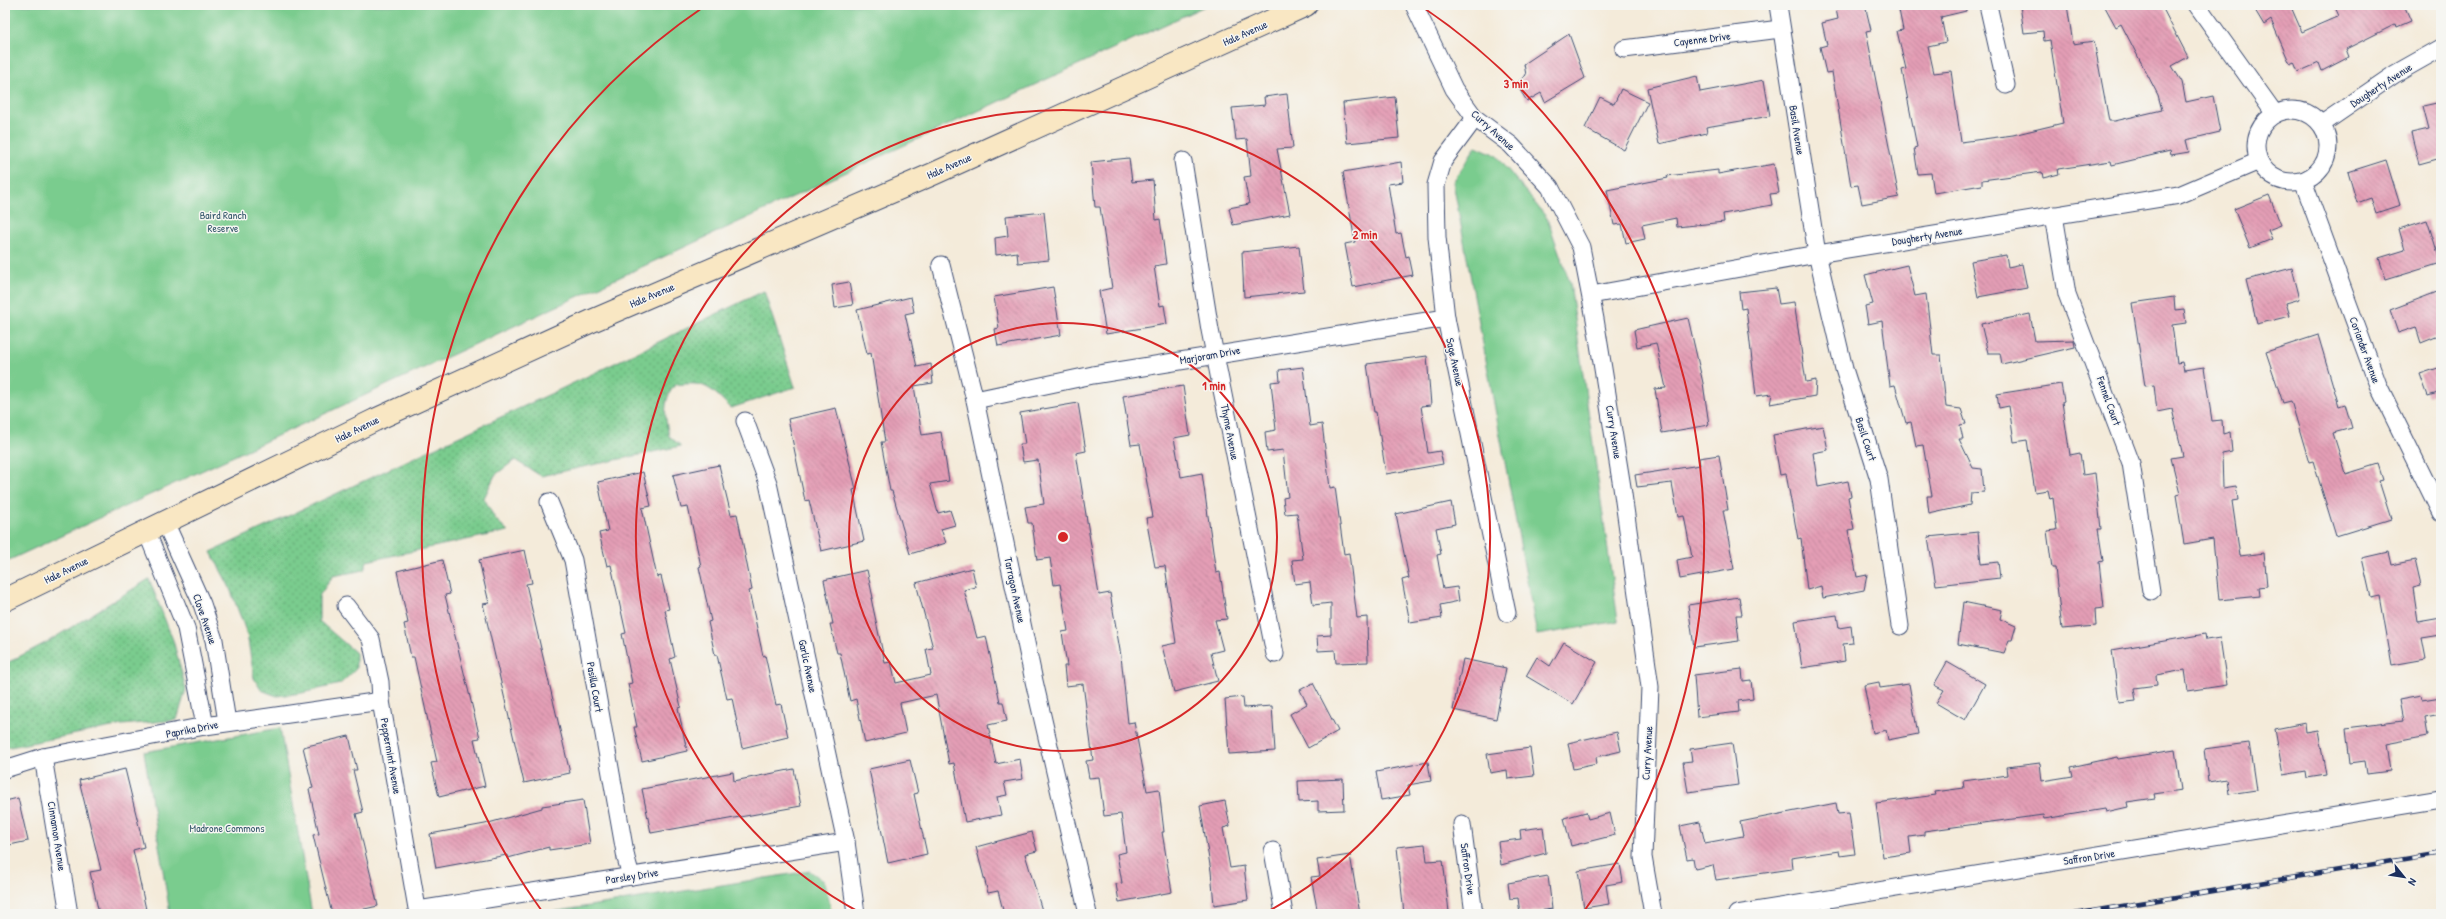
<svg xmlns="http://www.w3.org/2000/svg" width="2446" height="919" viewBox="0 0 2446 919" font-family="'Patrick Hand',sans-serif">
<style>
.grass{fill:url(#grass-dots);stroke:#4a7e76}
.park{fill:#7acc8e;stroke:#4a7e76}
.building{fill:url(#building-back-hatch)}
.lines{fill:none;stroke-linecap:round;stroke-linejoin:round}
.street-casing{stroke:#3c4b71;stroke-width:19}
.secondary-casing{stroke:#3c4b71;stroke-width:24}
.street{stroke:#fff;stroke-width:17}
.secondary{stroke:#f9e7c3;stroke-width:22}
.rail-casing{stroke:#1b2f5e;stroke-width:4.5}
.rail{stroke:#f6f6f2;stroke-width:3;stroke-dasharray:9;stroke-linecap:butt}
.ring{fill:none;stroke:#d62828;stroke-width:2}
.labels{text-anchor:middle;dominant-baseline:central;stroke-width:3;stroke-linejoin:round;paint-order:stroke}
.street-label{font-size:11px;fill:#1b2f5e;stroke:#f6f6f2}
.park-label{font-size:11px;fill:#33566a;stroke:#f6f6f2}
.centre{fill:#d62828;stroke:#f6f6f2;stroke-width:2}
.ring-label{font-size:12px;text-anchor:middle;font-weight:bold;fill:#d62828;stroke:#f6f6f2;stroke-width:3;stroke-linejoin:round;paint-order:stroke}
</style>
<defs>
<pattern id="grass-dots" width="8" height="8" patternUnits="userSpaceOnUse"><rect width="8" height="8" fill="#7acc8e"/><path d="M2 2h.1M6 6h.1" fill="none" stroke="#63a677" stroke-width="1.8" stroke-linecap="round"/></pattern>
<pattern id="building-back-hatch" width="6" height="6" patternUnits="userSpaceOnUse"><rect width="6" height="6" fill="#e49eb5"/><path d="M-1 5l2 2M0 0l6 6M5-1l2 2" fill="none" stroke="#b88196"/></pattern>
</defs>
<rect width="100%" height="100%" fill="#f6f6f2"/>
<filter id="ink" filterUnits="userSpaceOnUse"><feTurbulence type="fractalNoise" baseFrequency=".025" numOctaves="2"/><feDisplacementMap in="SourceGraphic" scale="8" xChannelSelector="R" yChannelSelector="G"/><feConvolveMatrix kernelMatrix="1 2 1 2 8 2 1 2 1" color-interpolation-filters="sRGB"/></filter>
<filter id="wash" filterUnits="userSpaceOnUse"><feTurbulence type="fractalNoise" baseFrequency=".012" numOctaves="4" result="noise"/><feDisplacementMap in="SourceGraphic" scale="16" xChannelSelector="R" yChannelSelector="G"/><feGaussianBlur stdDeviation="0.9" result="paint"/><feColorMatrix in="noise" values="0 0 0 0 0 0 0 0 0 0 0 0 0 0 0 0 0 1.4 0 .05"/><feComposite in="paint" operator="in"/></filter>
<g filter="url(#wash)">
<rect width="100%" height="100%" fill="#f4ebda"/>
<g class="grass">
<path d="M764 291 795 387 731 408C709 387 706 381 675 385 662 400 665 418 669 436L681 446 541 476 515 460 495 475 484 498 495 519 508 531 367 561 364 570 333 576 319 596V621L356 653V669L340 684 302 693 277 696 261 690 254 678 247 634 229 586 211 552 561 389Z"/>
<path d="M149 579 173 640 186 689 177 720 122 725 5 748V664L49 641Z"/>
</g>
<g class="park">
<path d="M5 5H1207L5 562Z"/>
<path d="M1476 146 1496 155 1547 218 1570 283 1618 621 1537 635 1453 182Z"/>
<path d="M280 728 312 914H170L144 752Z"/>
<path d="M810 871 825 882 832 914H539Z"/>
</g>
<g id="blocks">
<g class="building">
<path d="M1854 5H1865L1871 30 1866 31 1899 197 1862 204 1858 185 1851 186 1832 72 1826 73 1820 47 1827 45 1822 23 1838 19 1836 9Z"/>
<path d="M1898 5H1966V11L1941 17 1946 42 1928 46 1934 73 1951 71 1961 142 2013 135 2063 123 2050 40 2044 41 2043 31 2024 33 2020 5H2067L2073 44 2094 41 2109 121H2115L2162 110 2158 95 2121 24 2116 27 2104 5H2161L2188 57 2172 66 2182 82 2186 102 2213 96 2220 132 2186 140 2189 152 2171 155 2170 151 2112 165 2111 161 2058 169 2059 174 2043 178 2042 172 1982 180V185L1934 193 1931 173 1918 174 1914 148 1917 147 1902 70 1906 69 1897 31 1903 30Z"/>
<path d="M2252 5H2294L2291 7 2302 32 2339 16 2334 5H2404L2411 21 2397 27 2396 24 2346 49 2349 57 2322 71 2319 63 2298 72 2294 62 2290 64 2271 20 2264 25Z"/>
<path d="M1569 34 1585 78 1545 102 1541 93 1527 101 1516 84 1526 75 1524 64Z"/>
<path d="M1697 76 1700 92 1764 80 1770 116 1706 127 1707 133 1659 144 1647 88Z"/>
<path d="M1621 89 1648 102 1624 150 1585 128 1600 97 1614 104Z"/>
<path d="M1287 94 1293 148 1277 149 1290 214 1233 225 1229 208 1249 204 1244 177 1251 176 1247 139 1236 140 1232 108 1265 105 1264 97Z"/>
<path d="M1395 97 1399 138 1347 143 1343 103Z"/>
<path d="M2441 102V158L2419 164 2411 133 2429 129 2423 106Z"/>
<path d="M1129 158 1132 182 1153 180 1156 220 1160 219 1166 264 1154 266 1160 306 1164 305 1167 324 1106 334 1099 291 1112 288 1100 207H1095L1091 162Z"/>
<path d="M2386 160 2400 205 2376 213 2371 198 2357 203 2348 172Z"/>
<path d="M1401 162 1403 182 1388 184 1396 234 1401 233 1406 257 1409 256 1413 275 1353 287 1345 244 1355 242 1343 172Z"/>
<path d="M1774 164 1779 193 1770 194 1772 205 1723 214 1724 222 1677 227 1676 218 1642 225 1645 239 1626 243 1622 224 1614 225 1607 190 1668 178 1667 176 1718 170V174Z"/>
<path d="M2269 195 2281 225 2268 230 2272 239 2250 248 2234 209Z"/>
<path d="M1044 212 1049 260 1018 263 1017 252 996 255 995 238 1008 236 1006 216Z"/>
<path d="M2427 220 2441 263 2386 280 2379 258 2405 250 2399 229Z"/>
<path d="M1299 246 1304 291 1244 297 1242 252Z"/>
<path d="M2006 255 2008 267 2022 264 2027 288 1978 297 1971 261Z"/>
<path d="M1907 265 1915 296 1926 294 1933 355H1941L1946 407 1961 409 1966 424 1960 425 1963 439H1959L1973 468 1982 469 1984 492 1971 493 1970 505 1929 514 1927 496H1932L1923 445 1916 446 1911 422 1906 423 1895 385 1890 386 1882 321 1868 324 1865 306 1873 304 1865 275Z"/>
<path d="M2292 268 2300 299 2286 303 2290 316 2257 324 2246 280Z"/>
<path d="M849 282 853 305 835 308 832 285Z"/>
<path d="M1053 287 1061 335 998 346 995 329 999 328 994 297Z"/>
<path d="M1776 288 1779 304 1794 302 1806 382 1816 380 1815 396 1770 404 1772 394 1756 396 1746 308 1741 309 1739 292Z"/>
<path d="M2437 292 2441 303V335L2421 343 2416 327 2398 333 2390 310Z"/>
<path d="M911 297 914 312 905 314 917 367 931 364 933 383 914 386 922 435 941 432 949 481 930 484 938 513 950 510 955 525 941 529 946 543 910 554 892 491H890L881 442H885L871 353 867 354 857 310Z"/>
<path d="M2174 297 2175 310 2184 309 2186 323 2172 325 2177 363 2182 362 2184 370 2204 367 2212 421 2222 420 2223 434 2230 432 2232 452 2222 454 2223 488 2236 486 2238 500 2232 501 2240 556 2264 553 2267 586 2259 587 2260 596 2219 600 2213 539 2184 544 2176 495 2180 494 2171 458 2183 456 2172 409 2157 412 2154 385 2145 386 2132 303Z"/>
<path d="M2030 314 2035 341 2074 340 2075 347 2002 364 2000 353H1988L1981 324Z"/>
<path d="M1688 318 1703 383 1709 425 1662 433 1655 389 1666 388 1656 343 1637 347 1634 330Z"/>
<path d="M2318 335 2339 406 2345 404 2352 428 2333 433 2346 474 2378 464 2383 480 2379 481 2391 519 2336 536 2313 461 2309 462 2291 401 2283 403 2266 352Z"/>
<path d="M1427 356 1431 405 1421 406 1428 453 1440 451 1443 464 1386 474 1376 412H1374L1367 364Z"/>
<path d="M1303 367 1310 426 1322 424 1330 488 1335 487 1344 554 1349 553 1357 618 1367 617 1368 662 1336 663 1335 650 1318 651 1317 636 1331 635V603L1313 605 1310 582 1295 584 1292 560 1303 559 1297 513 1285 514 1283 498 1288 497 1283 450 1267 452 1265 432 1276 430 1271 382 1280 381 1279 370Z"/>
<path d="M2441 367V392L2428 396 2420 374Z"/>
<path d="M2061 384 2064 401 2062 402 2070 455 2080 453 2083 475 2095 473 2101 529H2098L2103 561 2099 562 2104 608 2095 609 2096 626 2062 629 2055 568H2052L2047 531 2057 530 2053 498 2050 499 2048 490 2035 492 2027 440 2014 442 2009 406 1999 408 1997 394Z"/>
<path d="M1183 386 1190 435 1174 438 1181 477 1202 473 1216 573 1220 572 1227 619 1215 620 1223 650 1211 653 1218 681 1174 692 1162 646 1176 643 1165 566 1155 567 1146 518 1153 517 1140 444 1131 445 1123 396Z"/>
<path d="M1078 403 1086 451 1076 453 1099 595 1110 593 1121 656 1128 723 1134 722 1147 791 1159 789 1164 832H1162L1172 892 1119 902 1116 884 1122 883 1117 854 1126 852 1121 814 1104 816 1099 777 1089 778 1086 761 1093 760 1083 684 1066 686 1064 666H1067L1062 632 1068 631 1060 584 1054 585 1050 558 1037 560 1032 523H1028L1025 507 1044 504 1038 460 1023 462 1020 444H1025L1020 413Z"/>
<path d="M836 408 856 489 853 490 864 541 821 551 809 500 805 501 788 419Z"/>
<path d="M1823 426 1828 450 1813 453 1818 487 1848 481 1851 496 1848 497 1854 529 1848 530 1857 577 1867 575 1864 590 1823 598 1821 586 1807 590 1801 538 1798 539 1786 474 1780 475 1773 435Z"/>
<path d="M1719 455 1728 510H1723L1734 569 1680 579 1677 560 1692 557 1684 516 1678 517 1672 483 1637 487 1635 475 1700 465 1699 458Z"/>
<path d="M719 465 731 515 737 514 752 590 749 591 763 656 765 655 776 705 781 704 788 737 742 748 732 698 727 699 717 655H715L708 622 711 621 699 567 701 566 688 507 681 508 673 475Z"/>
<path d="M643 472 651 506 642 508 657 577 661 576 669 609 665 610 675 657 670 659 681 707 678 708 687 751 642 761 634 727H637L628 684 632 683 622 634 626 633 611 565 607 566 599 533 608 531 598 482Z"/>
<path d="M1451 502 1455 524 1436 528 1441 554 1437 555 1443 589 1457 587 1459 601 1440 605 1442 618 1410 623 1402 580 1409 578 1396 514Z"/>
<path d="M1978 532 1981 564 1998 562 2000 578 1936 585 1928 537Z"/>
<path d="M525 550 532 583 526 584 570 773 524 783 483 604 489 603 479 560Z"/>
<path d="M2388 552 2391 565 2415 560 2421 586 2413 588 2418 622 2441 618V635L2422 638 2426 659 2392 665 2380 596 2371 598 2362 558Z"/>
<path d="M442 560 450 594 445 595 480 738 474 739 485 786 439 797 431 763 437 762 414 657H411L404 624 408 623 397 571Z"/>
<path d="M972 568 976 587 964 590 977 638 986 636 1000 702H1003L1007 721 988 725 996 764 1020 759 1023 779 1004 782 1007 795 997 797 1001 815 965 822 954 763 949 764 936 695 900 703 906 733 865 743 856 699 850 701 840 653H837L830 624H833L824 580 867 570 873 598H871L885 663 891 662 896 683 931 675 926 649 933 648 916 583Z"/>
<path d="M1739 597 1742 615H1736L1739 641 1694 647 1688 605Z"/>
<path d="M1963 602 2002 610 2000 619 2016 626 2012 640H2009L2004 653 1958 644Z"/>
<path d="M1837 615 1839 628 1851 626 1853 643 1843 644 1845 661 1802 668 1795 621Z"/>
<path d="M2205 634 2206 640 2220 638 2227 685 2188 691 2185 670 2156 675 2157 685 2134 688 2136 701 2119 703 2112 650Z"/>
<path d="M1564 642 1597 662 1573 704 1526 676 1537 657 1550 666Z"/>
<path d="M1463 659 1506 668 1496 719 1453 710Z"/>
<path d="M1947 662 1985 684 1965 720 1936 703 1944 690 1934 685Z"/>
<path d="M1742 669 1743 681 1751 680 1753 699 1738 701 1739 712 1697 717 1694 675Z"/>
<path d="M1879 682 1880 688 1909 684 1918 734 1888 740 1886 730 1873 733 1864 685Z"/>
<path d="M1313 683 1338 731 1308 748 1290 714 1307 704 1300 690Z"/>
<path d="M2421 696 2422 700 2441 697V714L2425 717 2428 736 2386 744 2390 771 2367 774 2365 761 2350 763 2346 728 2403 721 2399 700Z"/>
<path d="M1243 697 1244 708 1272 706 1275 751 1229 754 1225 699Z"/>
<path d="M2305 723 2306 732 2318 730 2326 775 2307 778 2306 771 2283 775 2275 729Z"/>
<path d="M1617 732 1621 751 1596 757 1597 764 1573 769 1568 743Z"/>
<path d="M349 736 357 770H353L363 812 356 814 378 906 342 914H332L313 835 319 834 309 789 313 788 303 747Z"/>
<path d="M1732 743 1738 785 1688 792 1683 762 1692 761 1690 749Z"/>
<path d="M2249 743 2256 790 2229 794 2227 779 2208 782 2204 749Z"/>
<path d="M1530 748 1534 776 1508 779 1507 770 1490 773 1487 754Z"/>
<path d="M2175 750 2181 790 2154 794 2155 798 2127 802 2128 807 2106 812 2105 809 2044 819 2043 815 1924 831V835L1909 837 1911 853 1883 857 1876 803 1936 795 1935 792 1964 788 1963 781 2008 775 2007 767 2040 763 2042 781 2073 776 2071 767 2117 757 2118 759Z"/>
<path d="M910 760 918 793 914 794 927 854 888 863 869 769Z"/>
<path d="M1428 762 1431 781 1408 785 1410 795 1381 800 1376 772Z"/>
<path d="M125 769 144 847 133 850 147 914H99L90 872 101 870 79 780Z"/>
<path d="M794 769 801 806 651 833 642 789 733 772 734 781Z"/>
<path d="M1343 779 1344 810 1318 811V801L1299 802 1298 781Z"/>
<path d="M18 798 28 841 5 846V801Z"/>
<path d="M583 800 590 844 549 850V847L508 858 507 855 436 868 430 834 485 824 542 808V806Z"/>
<path d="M1225 801 1230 826 1223 828 1230 868 1244 866 1248 900 1214 905 1211 871 1200 806Z"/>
<path d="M1836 803 1838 814 1849 813 1855 854 1840 856 1839 851 1791 858 1792 869 1716 880 1713 865 1695 869 1693 858 1687 859 1680 826 1700 822 1705 843 1743 836 1740 822Z"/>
<path d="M1586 812 1588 819 1610 813 1615 835 1571 846 1564 818Z"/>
<path d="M1543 827 1546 853 1501 865 1498 842 1521 839 1520 830Z"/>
<path d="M1032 832 1037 851 1025 854 1043 914H1004L998 891 988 893 976 847Z"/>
<path d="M1425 844 1427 861 1443 860 1449 912 1404 914 1397 847Z"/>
<path d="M1350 855 1360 914H1318L1311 877 1320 876 1317 860Z"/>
<path d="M1620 864 1623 882 1606 885 1609 904 1584 908 1578 871Z"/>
<path d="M1548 876 1552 909 1520 914 1518 898 1510 899 1508 883Z"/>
</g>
</g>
</g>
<g filter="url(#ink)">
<use href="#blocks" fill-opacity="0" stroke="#3c4b71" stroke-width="1"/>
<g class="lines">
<defs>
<g id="street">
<path d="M1414 5 1454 89 1475 118 1511 145 1550 187 1581 247 1595 319 1622 487 1650 687 1643 857 1653 914"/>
<path d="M1778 5 1817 254 1844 369 1879 479 1900 626"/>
<path d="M1988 5 2006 85"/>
<path d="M2197 5 2275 114"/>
<path d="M1624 49 1780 29"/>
<circle cx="2292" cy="146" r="36"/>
<path d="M1475 118 1443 161 1436 185 1437 237 1446 318 1507 613"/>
<path d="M2322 124 2395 74 2441 48"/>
<path d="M1183 161 1210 330 1275 654"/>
<path d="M2303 181 2378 385 2441 513"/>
<path d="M2054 215 2067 294 2131 463 2151 591"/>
<path d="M941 265 975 400 1034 681 1088 914"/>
<path d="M1591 295 1817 254 2179 195 2259 161"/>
<path d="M975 400 1093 375 1446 318"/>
<path d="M745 421 768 483 846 842 856 914"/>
<path d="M549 502 573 560 626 858 631 876"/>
<path d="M165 522 202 604 214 640 227 722"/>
<path d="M146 530 186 628 205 726"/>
<path d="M346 606 371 639 380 682 381 701 418 914"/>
<path d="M43 757 69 914"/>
<path d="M5 769 43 757 205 726 381 701"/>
<path d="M1462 824 1474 914"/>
<path d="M1273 851 1284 914"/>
<path d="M418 910 846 842"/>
<path d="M1737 914 2441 799"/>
</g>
<path id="secondary" d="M5 600 375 420 594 320 933 174 1306 5"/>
</defs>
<use href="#street" class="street-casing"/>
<use href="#secondary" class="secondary-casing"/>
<use href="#street" class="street"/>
<use href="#secondary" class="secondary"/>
<defs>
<path id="rail" d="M2074 914 2441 853"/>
</defs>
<use href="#rail" class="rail-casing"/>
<use href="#rail" class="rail"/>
</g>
</g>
<g class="ring">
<circle cx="1063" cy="537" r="214"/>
<path d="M859 912A427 427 0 1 1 1267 912"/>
<path d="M544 914A641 641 0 0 1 705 6M1421 6A641 641 0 0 1 1582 914"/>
</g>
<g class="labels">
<g class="street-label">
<text transform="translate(1245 33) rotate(-24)">Hale Avenue</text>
<text transform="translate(1702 39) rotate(-7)">Cayenne Drive</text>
<text transform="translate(2381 85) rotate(-33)">Dougherty Avenue</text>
<text transform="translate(1493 130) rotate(42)">Curry Avenue</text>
<text transform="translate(1797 130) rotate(81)">Basil Avenue</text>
<text transform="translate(949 166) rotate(-24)">Hale Avenue</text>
<text transform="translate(1927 236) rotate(-9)">Dougherty Avenue</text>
<text transform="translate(652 295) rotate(-23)">Hale Avenue</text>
<text transform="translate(2365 350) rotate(70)">Coriander Avenue</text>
<text transform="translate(1210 355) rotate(-10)">Marjoram Drive</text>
<text transform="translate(1455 362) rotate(78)">Sage Avenue</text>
<text transform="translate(2109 401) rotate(70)">Fennel Court</text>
<text transform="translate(357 429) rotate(-26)">Hale Avenue</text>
<text transform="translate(1230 432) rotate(79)">Thyme Avenue</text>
<text transform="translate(1614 432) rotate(81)">Curry Avenue</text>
<text transform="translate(1866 439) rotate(72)">Basil Court</text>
<text transform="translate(66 570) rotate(-26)">Hale Avenue</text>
<text transform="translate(1015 590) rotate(78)">Tarragon Avenue</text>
<text transform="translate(205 619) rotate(71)">Clove Avenue</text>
<text transform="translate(808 666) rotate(78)">Garlic Avenue</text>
<text transform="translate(595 687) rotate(80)">Pasilla Court</text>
<text transform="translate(192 729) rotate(-11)">Paprika Drive</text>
<text transform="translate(1647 753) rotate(-87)">Curry Avenue</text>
<text transform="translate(391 756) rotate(80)">Peppermint Avenue</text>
<text transform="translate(57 836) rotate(81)">Cinnamon Avenue</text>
<text transform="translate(2089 857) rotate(-9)">Saffron Drive</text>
<text transform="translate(1468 869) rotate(82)">Saffron Drive</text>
<text transform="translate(632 876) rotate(-9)">Parsley Drive</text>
</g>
<g class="park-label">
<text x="223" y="215">Baird Ranch<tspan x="223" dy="13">Reserve</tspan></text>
<text x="227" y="828">Madrone Commons</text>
</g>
</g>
<circle cx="1063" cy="537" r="6" class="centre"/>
<g class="ring-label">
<text x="1516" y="88">3 min</text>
<text x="1365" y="239">2 min</text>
<text x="1214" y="390">1 min</text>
</g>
<rect width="2446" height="919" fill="none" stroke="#f6f6f2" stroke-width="20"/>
<g transform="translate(2404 877) rotate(120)" stroke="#f6f6f2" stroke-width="3" paint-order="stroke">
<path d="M0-3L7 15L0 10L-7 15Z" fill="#1b2f5e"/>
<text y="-6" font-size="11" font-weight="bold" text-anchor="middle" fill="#1b2f5e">N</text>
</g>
</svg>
